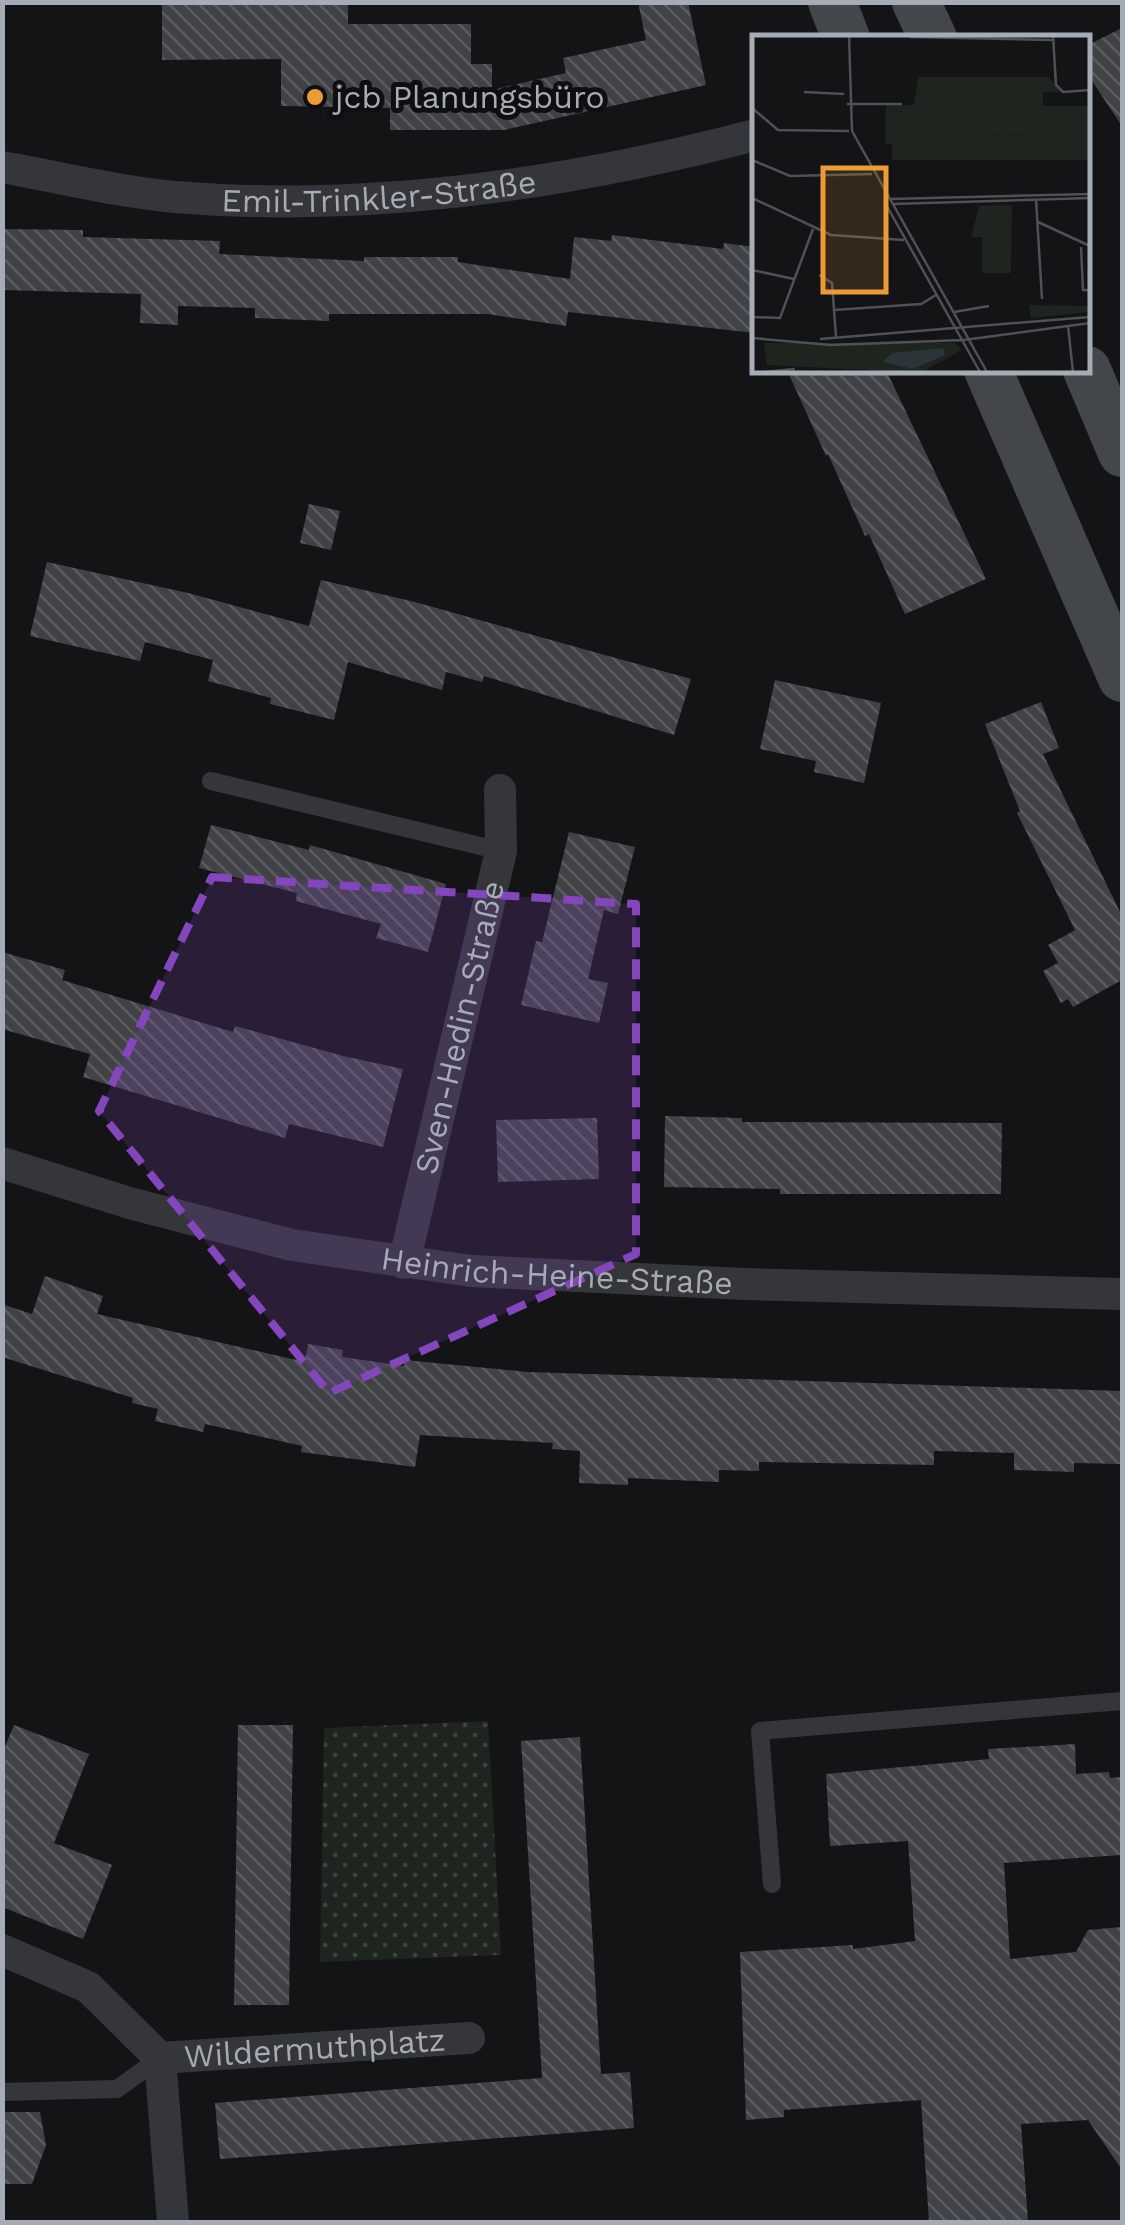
<svg xmlns="http://www.w3.org/2000/svg" width="1125" height="2225" viewBox="0 0 1125 2225" font-family="'Work Sans',sans-serif">
<style>
.grass{fill:url(#grass-dots)}
.building{fill:url(#building-back-hatch)}
.lines{fill:none;stroke-linecap:round;stroke-linejoin:round}
.lane{stroke:#35363a;stroke-width:18}
.street{stroke:#35363a;stroke-width:32}
.secondary{stroke:#43464a;stroke-width:48}
.marked{fill:#8446bd;fill-opacity:0.2;stroke:#8446bd;stroke-width:8;stroke-dasharray:20 12;stroke-linejoin:round}
.poi-dot{fill:#ed9b35;stroke:#0f0f11;stroke-width:4}
.labels{text-anchor:middle;dominant-baseline:central;stroke-width:10;stroke-linejoin:round;paint-order:stroke}
.poi-label{font-size:32px;fill:#a6acb5;stroke:#0f0f11;text-anchor:start}
.street-label{font-size:32px;fill:#a6acb5;stroke:#0f0f11}
.inset-road{fill:none;stroke:#4e5156;stroke-width:2.5}
.view{fill:#ed9b35;fill-opacity:0.15;stroke:#ed9b35;stroke-width:5}
.inset-edge{fill:none;stroke:#a6acb5;stroke-width:5}
</style>
<defs>
<pattern id="grass-dots" width="8" height="8" patternUnits="userSpaceOnUse" patternTransform="scale(2.5)"><rect width="8" height="8" fill="#1e251e"/><path d="M2 2h.1M6 6h.1" fill="none" stroke="#3c423c" stroke-width="1.8" stroke-linecap="round"/></pattern>
<pattern id="building-back-hatch" width="6" height="6" patternUnits="userSpaceOnUse" patternTransform="scale(2.5)"><rect width="6" height="6" fill="#404246"/><path d="M-1 5l2 2M0 0l6 6M5-1l2 2" fill="none" stroke="#595b5e"/></pattern>
</defs>
<rect width="100%" height="100%" fill="#141416"/>
<path class="grass" d="M488 1721 501 1955 320 1962 324 1728Z"/>
<g class="building">
<path d="M162 2H348V24H471V64H492V90L566 73 563 58 646 40 638 2H688L706 85 504 130H390V108L281 106V59L162 60Z"/>
<path d="M1122 28V126L1088 75V45Z"/>
<path d="M2 229 83 230V237L220 241 219 254 364 261V257H458V262L570 279 574 237 611 241 612 235 723 249 724 243 755 247V333L568 312 566 326 488 314H329V321L255 318V308L178 306V325L140 323 141 294 2 290Z"/>
<path d="M787 370H886L986 579 905 614 869 534 865 536 828 454 826 456Z"/>
<path d="M309 504 340 511 331 550 300 543Z"/>
<path d="M47 562 188 593 309 626 321 580 415 602 691 679 674 735 484 676 482 682 446 672 442 690 348 662 334 720 270 704 271 698 208 681 213 660 145 642 140 661 30 636Z"/>
<path d="M775 680 881 703 864 783 814 772 816 761 760 749Z"/>
<path d="M1041 702 1059 748 1043 754 1122 916V980L1073 1007 1068 999 1061 1003 1043 971 1058 963 1048 945 1075 930 1017 813 1020 811 985 724Z"/>
<path d="M211 825 309 850 310 845 446 884 428 952 376 938 381 924 296 901 297 893 199 868Z"/>
<path d="M569 832 635 847 618 914 604 910 588 979 608 983 599 1023 521 1005 536 941 542 942Z"/>
<path d="M2 952 65 970 62 980 233 1032 235 1026 343 1056 403 1069 383 1147 289 1124 285 1138 83 1077 90 1054 2 1029Z"/>
<path d="M665 1116 742 1118V1122L1002 1123 1001 1194H780V1189L664 1187Z"/>
<path d="M597 1118 599 1179 498 1182 496 1120Z"/>
<path d="M45 1276 103 1296 97 1314 305 1362 308 1344 343 1350 342 1357 404 1366 405 1360 528 1372 1122 1391V1464L1074 1463V1472L1014 1470V1453L934 1451V1465L759 1462V1471L719 1470V1482L628 1478V1485L579 1483 580 1451 552 1449 553 1443 420 1435 415 1467 301 1452 302 1446 205 1424 203 1432 155 1421 158 1409 132 1403 133 1398 2 1357V1304L32 1314Z"/>
<path d="M14 1725 89 1754 54 1843 112 1865 83 1939 2 1907V1754Z"/>
<path d="M238 1725H293L289 2005H234Z"/>
<path d="M580 1737 601 2074 630 2072 634 2128 220 2159 215 2103 542 2078 521 1741Z"/>
<path d="M1075 1744 1076 1774 1109 1772 1110 1778 1122 1777V1855L1004 1863 1010 1959 1076 1952 1088 1930 1122 1927V2170L1088 2120 1021 2124 1028 2222H929L921 2100 784 2110V2117L746 2120 740 1952 853 1945V1949L915 1941 908 1841 830 1846 826 1774 989 1759 988 1749Z"/>
<path d="M2 2112H40L46 2145 32 2184H2Z"/>
</g>
<g class="lines">
<g class="lane">
<path d="M211 781 501 851"/>
<path d="M772 1884 760 1731 1122 1701"/>
<path d="M2 2092 117 2089 160 2058"/>
</g>
<g class="street">
<path id="s1" d="M2 167C59 177 118 192 175 197 369 213 568 184 755 135"/>
<path id="s2" d="M2 1163 133 1204 292 1245 471 1271 744 1284 1122 1294"/>
<path id="s3" d="M404 1263 501 851 500 790"/>
<path d="M2 1950 88 1987 160 2058 173 2222"/>
<path id="s4" d="M160 2058 469 2038"/>
</g>
<g class="secondary">
<path d="M832 2 846 38"/>
<path d="M916 2 933 38"/>
<path d="M988 370 1122 678"/>
<path d="M1087 370 1122 453"/>
</g>
</g>
<path class="marked" d="M212 877 636 904V1254L329 1393 99 1111Z"/>
<circle class="poi-dot" cx="315" cy="97" r="10"/>
<g class="labels">
<g class="poi-label">
<text x="335" y="97">jcb Planungsbüro</text>
</g>
<g class="street-label">
<text stroke="none"><textPath href="#s1" startOffset="380">Emil-Trinkler-Straße</textPath></text>
<text stroke="none"><textPath href="#s3" startOffset="242">Sven-Hedin-Straße</textPath></text>
<text stroke="none"><textPath href="#s2" startOffset="568">Heinrich-Heine-Straße</textPath></text>
<text stroke="none"><textPath href="#s4" startOffset="155">Wildermuthplatz</textPath></text>
</g>
</g>
<g transform="translate(752 35)">
<rect width="338" height="338" fill="#141416"/>
<path d="M166 42H297L308 57H291V71H337V125H282L281 99 219 98 198 84V70H162Z" fill="#1e251e"/>
<path d="M300 74 308 77 305 103 285 105 282 96 297 90Z" fill="#1e251e"/>
<path d="M260 170 259 238H230V202H219L227 171ZM277 270 337 271V277L279 283ZM12 308H203L210 315 170 337H157L15 330Z" fill="#1e251e"/>
<path d="M134 70H219V76L199 77V84L218 91 219 98 282 99V125H140V109L133 108Z" fill="#1e251e"/>
<path d="M191 313 193 320 161 334 131 327 140 318Z" fill="#2a3439"/>
<path class="inset-road" d="M97 0 100 96 235 337M301 0 304 50 311 57 338 55M158 2 300 5M52 57 92 59M95 69H150M0 73 26 95 97 96M0 125 38 141 120 139M0 163 79 200 152 205M139 164 338 159M284 164 290 264M132 166 228 337M141 169 338 163M286 187 338 211M329 212 331 255H338M0 235 42 244M67 240 80 248 84 302M82 275 169 269 184 260M202 277 237 271M0 282 28 283 61 194M316 291 321 337M0 303 79 310 212 305 338 288M68 304 338 282M12 337 43 334"/>
<path class="view" d="M71 133H134V257H71Z"/>
<rect width="338" height="338" class="inset-edge"/>
</g>
<rect width="1125" height="2225" fill="none" stroke="#a6acb5" stroke-width="10"/>
</svg>
